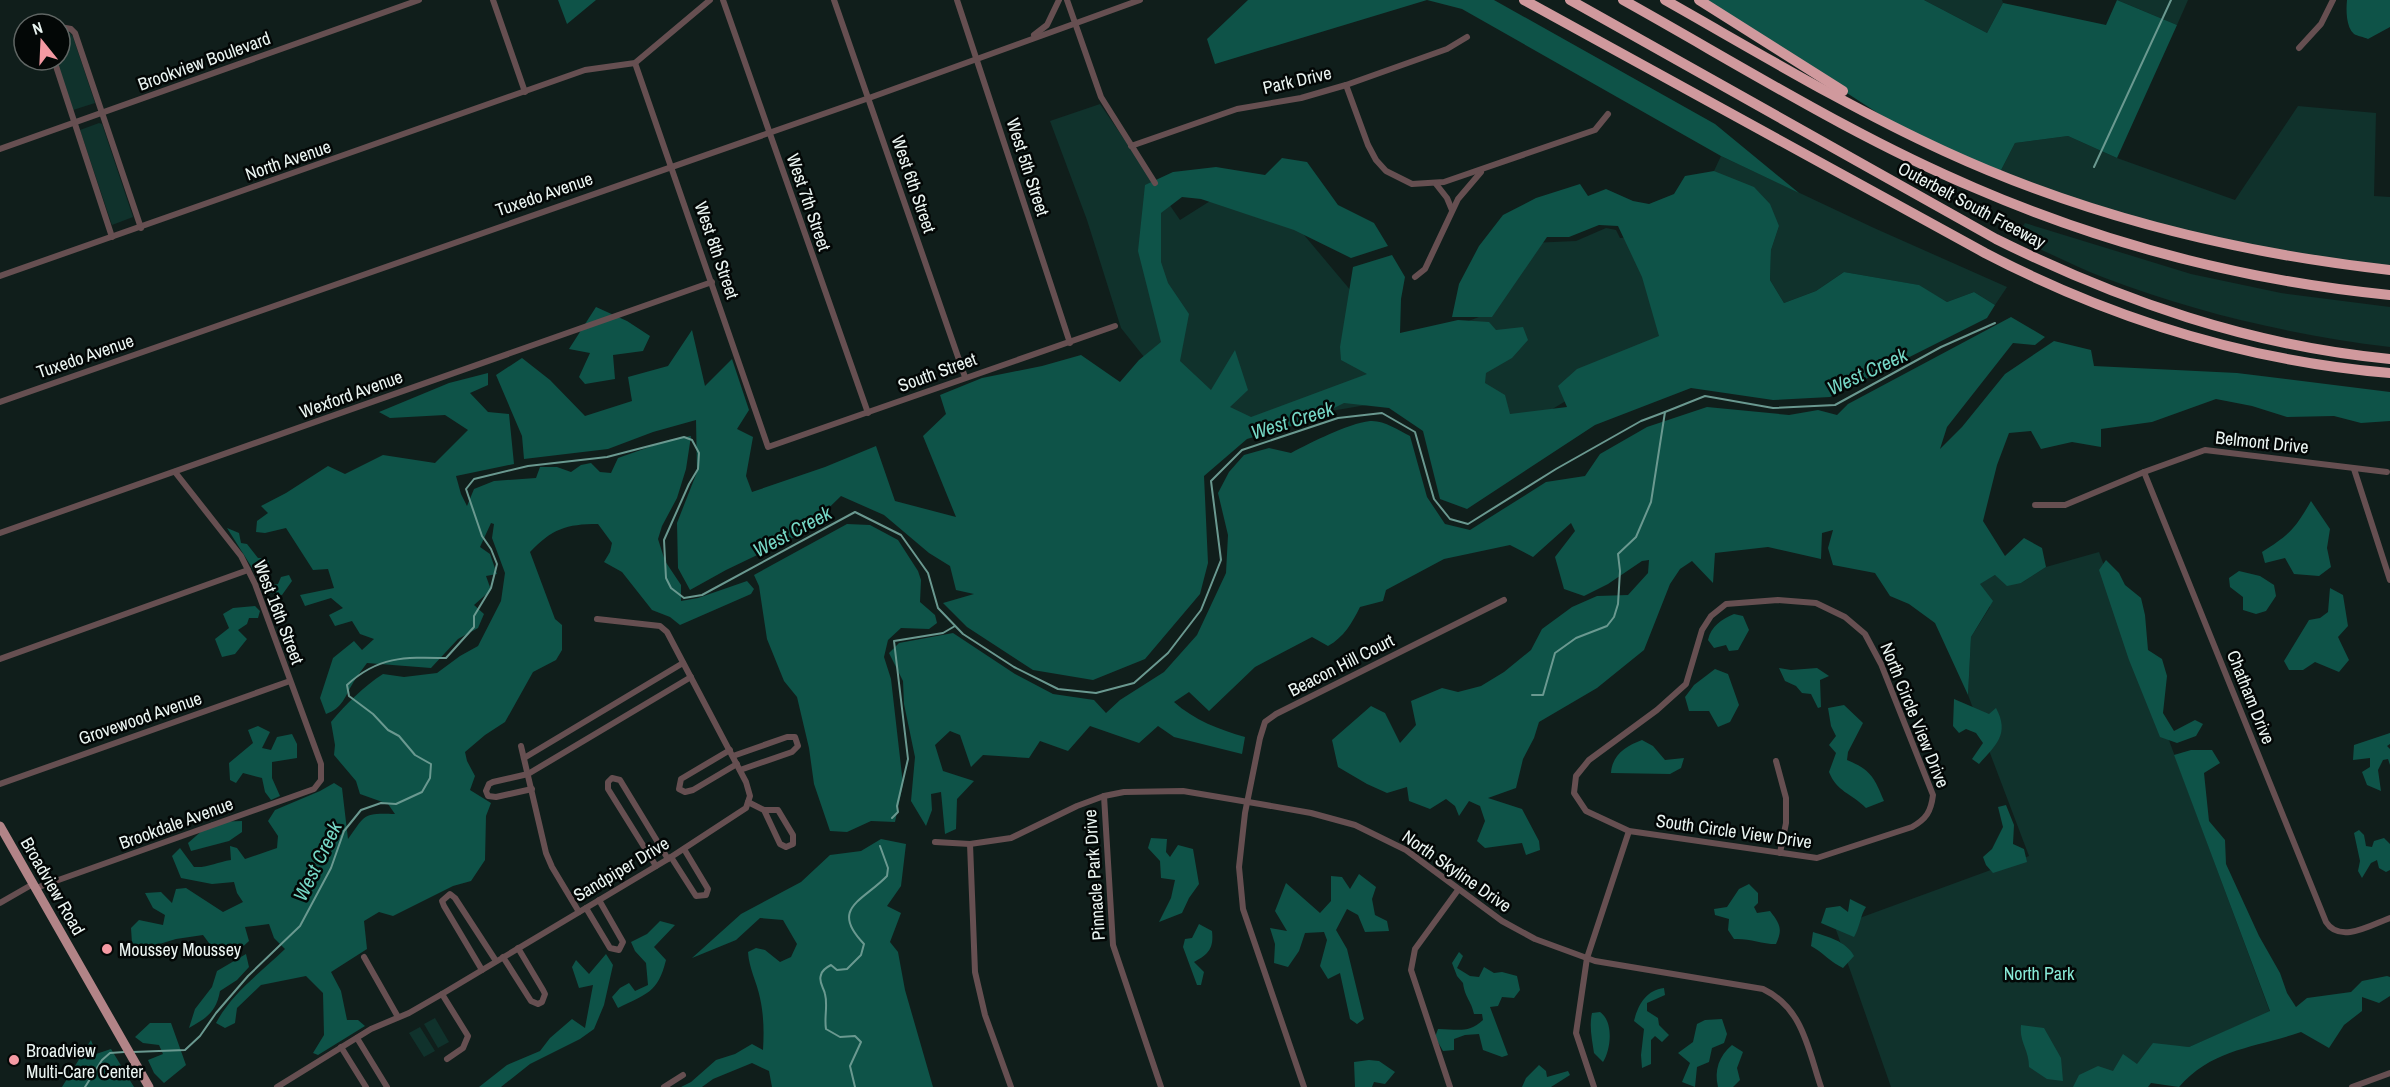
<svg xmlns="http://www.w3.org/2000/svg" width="2390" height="1087" viewBox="0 0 2390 1087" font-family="'Archivo Narrow',sans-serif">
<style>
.green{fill:#10322c}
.forest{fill:#0e5348}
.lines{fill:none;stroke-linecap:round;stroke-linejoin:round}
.stream{stroke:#6a9990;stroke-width:2}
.minor{stroke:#664f51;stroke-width:6}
.primary{stroke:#b28487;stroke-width:9}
.motorway{stroke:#d0999d;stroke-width:10}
.poi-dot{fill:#f49aa3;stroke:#030706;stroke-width:2}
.labels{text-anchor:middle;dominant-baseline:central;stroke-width:5;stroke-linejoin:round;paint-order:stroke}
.street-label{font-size:18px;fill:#ebf5f2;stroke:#030706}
.poi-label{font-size:18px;fill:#ebf5f2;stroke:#030706;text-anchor:start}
.park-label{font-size:18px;fill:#88ead7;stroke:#030706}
.water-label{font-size:20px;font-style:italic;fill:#75d7c5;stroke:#030706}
</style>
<rect width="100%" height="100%" fill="#101e1b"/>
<g class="green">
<path d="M1924 0H2002L2003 3 1987 33Z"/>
<path d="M2117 0H2188L2177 25Z"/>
<path d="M60 31 70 33 73 37 95 103 73 110 56 60H60Z"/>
<path d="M1100 104 1180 220 1226 191 1294 223 1399 348 1484 315 1531 243 1576 241 1606 228 1616 230 1620 238 1659 235 1671 338 1529 423 1408 398 1254 424 1206 435 1121 328 1087 220 1050 121Z"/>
<path d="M2298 106 2376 113 2374 196 2390 197V270L2214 242 1999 174 2015 143 2068 136 2117 158 2235 200Z"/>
<path d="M99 123 102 124 133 217 112 225 80 130Z"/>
<path d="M1721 156 1874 228 2007 287 1995 305 1974 292 1947 302 1918 285 1844 272 1816 291 1784 303 1770 280 1771 250 1779 226 1714 171Z"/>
<path d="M2025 223 2191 274 2281 293 2390 307V347C2292 335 2197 313 2105 278 2076 267 2049 253 2021 240L2018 234Z"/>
<path d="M2099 552 2270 1012 2189 1047 2173 1046 2153 1059 2087 1087H1891L1835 927 2029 856 1968 695 1971 637 1990 607 1979 584 1995 575 2021 583 2046 567Z"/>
<path d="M435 1018 449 1042 438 1048 424 1024Z"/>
<path d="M420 1027 435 1051 424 1057 409 1033Z"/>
</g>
<g class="forest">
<path d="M558 0H596L567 24Z"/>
<path d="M1248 0H1494L1715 124 1799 193 1721 156 1462 9 1427 0 1215 64 1207 39Z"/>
<path d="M1704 0H1924L1987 33 2003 3 2106 25 2117 0 2177 25 2117 158 2068 136 2015 143 1999 174 1913 136Z"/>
<path d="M2347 0H2390V27L2368 39C2364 37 2357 36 2354 34 2346 27 2346 10 2347 0Z"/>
<path d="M1282 158 1307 162 1338 205 1374 223 1388 246 1351 258 1294 230 1201 199 1182 197 1161 213V262L1168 283 1189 314 1180 361 1211 390 1235 350 1248 390 1230 407 1251 417 1367 374 1341 360 1340 347 1353 267 1392 255 1405 277 1401 299 1400 333 1458 320 1489 322 1496 330 1523 327 1528 340 1512 358 1486 373 1485 383 1505 395 1510 414 1567 407 1558 386 1577 369 1659 336 1642 277 1618 226 1599 225 1569 237H1547L1492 317H1452L1459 284 1479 246 1503 215 1536 198 1580 184 1588 196 1606 189 1633 201 1649 204 1674 194 1685 176 1714 171 1754 187 1770 204 1779 226 1771 250 1770 280 1784 303 1816 291 1844 272 1919 285 1947 302 1974 292 1995 305 1987 318 1830 397 1773 400 1691 388 1595 425 1467 509 1440 499 1423 431 1389 408 1344 403 1306 422 1247 439 1204 476 1208 563 1200 594 1145 659 1093 680 1033 670 967 627 943 603 974 594 956 590 950 566 929 553 884 515 841 496 803 533 726 570 690 590 678 568 677 523 697 472 696 420 653 432 608 449 524 459 522 436 496 375 522 358 550 380 585 416 632 401 628 377 668 366 692 330 705 386 732 359 749 410 737 429 753 437 746 476 752 492 825 467 876 446 895 501 956 517 923 436 946 414 940 395 982 378 1042 366 1081 355 1120 382 1139 360 1161 342 1138 251 1145 185 1173 172 1216 167 1265 175Z"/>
<path d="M596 307 627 321 650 336 643 351 613 355 615 379 585 384 579 377 590 353 569 349Z"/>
<path d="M2011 317 2045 337 2035 345 2013 343 1947 427 1940 449 1962 427 2005 374 2054 341 2091 350 2094 366 2237 373 2390 392V421L2361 423 2334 416 2287 417 2252 406 2216 399 2152 422 2101 429V447L2072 442 2041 449 2031 431 2009 433 1997 465 1983 521 2005 556 2024 538 2042 548 2046 567 2021 583 2007 586 1995 575 1980 584 1993 601 1971 637 1968 695 1935 623 1909 604 1890 596 1875 573 1833 565 1828 548 1833 530 1822 533 1821 559 1768 547 1715 553 1713 583 1692 561 1680 569 1670 584 1644 650 1597 688 1539 722 1534 738 1523 759 1516 788 1488 798 1522 809 1539 841 1540 850 1526 855 1522 843 1485 848 1477 841 1485 821 1480 806 1469 801 1459 816 1455 806 1446 799 1430 809 1409 801 1407 787 1387 793 1367 784 1338 767 1332 740 1371 706 1385 713 1400 743 1416 725 1411 701 1442 688 1458 692 1481 686 1504 672 1531 650 1542 629 1572 607 1597 596 1628 595 1648 573 1649 560 1642 561 1608 584 1584 596 1564 589 1555 557 1575 531 1571 523 1533 557 1510 545 1444 559 1386 590 1383 601 1360 607C1352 623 1344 637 1328 646L1312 637 1255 667 1209 711 1189 692 1174 702C1194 720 1220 730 1245 737L1242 754 1174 737 1158 726 1139 743 1090 726 1068 751 1040 741 1029 758 983 755 971 767 960 735 950 731 935 745 943 771 974 781 957 799 956 829 945 834 941 792 931 794 932 810 926 826 911 801 915 757 904 704 903 681 889 653 899 643 953 633 1015 674 1053 694 1094 700 1106 713 1120 700 1164 672 1197 635 1226 573 1228 535 1218 493 1229 472 1244 455 1269 448 1291 453C1312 442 1347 424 1370 421 1384 420 1398 430 1410 436L1427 497 1445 524 1470 530 1546 482 1585 476 1600 454 1647 427 1707 407 1789 415 1818 410 1837 415 1848 404Z"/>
<path d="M488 373V385L470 393 488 412 509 414 514 464 456 476 461 494 467 506 474 489 494 481 536 478 540 467H557L571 472 581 465 591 463 600 472 611 473 618 458 669 440 691 436 686 469 677 498 662 526 658 539 665 561 681 585V601L698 598 747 581 754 589 751 594 680 625 670 617 652 610 622 572 604 562 610 552 612 543 598 524C566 524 552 529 530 552L555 619 562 625V650L556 660 533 672 505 722 485 735 465 752 467 761 475 776 470 790 491 803 486 816 485 860 471 881 453 886 393 916 379 912 364 921 367 949 331 972 341 991 347 1020H358L365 1026 318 1055 313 1053 324 1035 323 993 306 976 261 985 237 1008 235 1023 225 1028 216 1023C232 993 260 973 285 949L274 938 269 924 245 927 249 941 236 953 215 951 203 935 176 939 146 948 132 943 131 928 139 920 163 925 165 915 153 908 145 893 161 892 172 903 176 889 186 888 223 912 243 902 237 893 234 882 212 884 181 878 172 856 180 848 194 867C208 868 217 862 231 860L230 846 237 848 245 859 277 848 278 836 268 821 275 810 320 791 334 783 342 788 348 839C366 814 363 813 395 814L388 804 360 794 356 781 334 755 335 745 331 722C345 705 364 686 383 674L404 677 437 673 460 656 478 646 501 601 505 573 492 538 494 524 491 523 480 547 490 554 497 574 486 576 491 590 474 605 484 614 478 628 458 639 431 668 367 663C362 670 357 676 353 683 345 696 343 708 326 714L320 698 333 658 354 641 362 650 374 639 360 634 352 621 335 626 329 615 343 608 331 598 305 606 300 595 334 588 328 569 313 570 286 528 265 533 256 532 257 521 268 513 261 506 286 493 328 466 345 474 383 455 435 463 468 430 445 415 390 418 379 412 449 383Z"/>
<path d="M2311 501 2330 529 2327 548 2331 567 2319 576 2294 574 2285 558 2265 563 2262 552C2289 535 2295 529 2311 501Z"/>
<path d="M847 524 870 525 898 540 918 571 921 580 920 602 935 615 937 623 929 629 901 628 888 640 884 657 891 679 903 784 895 822 871 821 847 832 830 831 814 784 809 748 797 697 784 681 767 639 759 586 754 575Z"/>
<path d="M227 528 239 533 241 543 247 544 258 558H267L270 565 262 568 273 585 278 584 281 577 289 575 292 581 282 595 268 593Z"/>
<path d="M2106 560 2119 573 2125 585 2141 598 2145 615 2148 650 2162 659 2167 676 2163 713 2174 731 2195 720 2203 724 2196 736 2177 743 2160 737 2129 660 2099 570Z"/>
<path d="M2239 571 2260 576 2274 585 2276 596 2266 611 2256 614 2243 610V597L2230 587 2229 578Z"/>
<path d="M2330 588 2343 595 2348 626 2338 637 2349 660 2339 672 2315 662 2303 670H2289L2284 661 2309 620 2320 618 2328 612Z"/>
<path d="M255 606 260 611 258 618H249L247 624 238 630 247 639 235 654 222 657 215 639 229 628 223 614 233 608Z"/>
<path d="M1734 614 1743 616 1749 630 1738 650 1729 651 1726 645 1714 648 1708 640C1711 626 1722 619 1734 614Z"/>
<path d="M1779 668 1791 670 1817 668 1829 676 1820 680 1821 707 1818 708 1811 694 1802 693 1796 686 1785 681Z"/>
<path d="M1715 669 1728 674 1739 705 1730 722 1718 727 1709 711H1689L1685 697 1694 685Z"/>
<path d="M1954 699 1989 714 1996 708C2010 734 1996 745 1979 764L1972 759 1983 743 1976 733 1966 729 1959 733 1953 726Z"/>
<path d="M1844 705 1863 723 1848 752 1847 760C1871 770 1874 777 1884 801L1866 808C1851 793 1837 792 1829 772L1836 753 1829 745 1836 736 1831 726 1828 708Z"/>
<path d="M258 726 270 732 262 748 271 750 277 737 292 734 297 744V758L272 762V778L280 796 271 800 265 792 262 778 243 773 236 783 230 780 229 763 253 743 248 730Z"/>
<path d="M2390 733V744L2387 746 2390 749V765L2388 759 2383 760 2378 770 2381 791 2367 785 2362 772 2370 767V758L2353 760 2354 745Z"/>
<path d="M1642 740 1653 746 1665 760 1684 758 1681 768 1670 774 1611 773C1612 755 1626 746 1642 740Z"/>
<path d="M2191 750H2212L2220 763 2204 773 2209 821 2225 840 2226 864 2259 936 2280 973 2287 993 2296 1007 2307 998 2351 992 2362 981 2387 976 2390 977V996L2379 1003 2362 997V1011L2344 1025 2329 1048 2301 1032C2255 1048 2213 1048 2179 1087L2151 1083 2148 1087H2073L2079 1075 2098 1066 2113 1071 2123 1054 2137 1064 2153 1043 2189 1047 2270 1011 2174 755Z"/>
<path d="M2006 805 2014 825 2013 844 2024 849 2027 862 1993 873 1986 865 1983 857 1992 849 2003 827 1998 807Z"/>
<path d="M242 821V832L229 841 191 851 188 843 212 822Z"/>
<path d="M2359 830 2364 835 2366 846 2372 847 2374 841 2384 838 2390 844V870L2386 872 2379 868 2377 860 2371 863 2362 878 2358 871 2360 861 2354 833Z"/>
<path d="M1151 838 1167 839 1166 852 1170 857 1178 845 1193 849 1199 884 1189 898 1182 913 1159 922 1171 898 1175 880 1161 878 1160 861 1148 848Z"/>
<path d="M881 839 906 844 901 886 887 906 901 913 890 942 898 952 905 990 933 1087H772L769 1071 752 1063 713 1079 702 1087H681L691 1082 716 1060 735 1054 752 1044 763 1050C764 1033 764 1016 760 998 757 982 749 969 748 952L756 948 765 950 780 962 791 957 797 944 783 920 760 918 736 940 692 958 741 914 801 882 830 855 861 851Z"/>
<path d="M1359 874 1376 887 1372 899 1375 915 1387 921 1389 931 1365 932 1358 915 1347 909 1336 930 1347 949 1364 1019 1357 1024 1350 1019 1340 973 1328 979 1320 966 1327 940 1324 932 1305 933 1299 951 1288 967 1274 963 1275 944 1270 928 1287 931 1275 911 1286 883 1320 913 1331 901V876L1342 877 1350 889Z"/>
<path d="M1749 884 1758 893V903L1754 907 1757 913 1770 911C1780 924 1783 929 1776 944 1761 944 1749 938 1734 939L1728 930 1729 919 1715 915 1714 909 1727 907 1739 889Z"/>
<path d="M1850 899 1866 907C1860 916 1860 927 1854 937L1821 923 1826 908 1840 906 1848 912Z"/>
<path d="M660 921 675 925 654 947 666 960C658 993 646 994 618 1008L612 997 620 988 629 983 635 991 648 985 646 963 635 951 631 942 647 934Z"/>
<path d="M1199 924 1212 931C1214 948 1209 954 1194 962L1204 972 1201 985H1197L1183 947 1185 939 1192 938Z"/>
<path d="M1813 932C1828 937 1846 941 1854 956L1843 968C1830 962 1824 953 1811 946Z"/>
<path d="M1459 952 1463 956 1457 968 1470 976 1479 977 1484 967 1494 973 1502 972 1517 976 1520 990 1514 998 1502 997 1498 1006 1490 1007 1508 1055 1502 1057 1483 1050 1479 1034 1465 1035 1454 1039V1050L1443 1051 1435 1037 1438 1029C1457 1029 1468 1034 1483 1020L1482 1014H1474C1471 1000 1465 998 1463 983L1457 976 1452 963Z"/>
<path d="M246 954 249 967 237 980 220 991C216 1012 208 1017 189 1028L195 1009 212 987 217 971Z"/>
<path d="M606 954 613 965 604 1005 594 1029 580 1039 530 1064 501 1087H479L507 1065 540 1051 550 1038 572 1019 585 1028 593 985 579 988 572 967 576 960 589 974Z"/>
<path d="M1664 988 1665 995 1647 1003V1011L1658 1018 1659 1025 1669 1035 1662 1042 1655 1036 1651 1040V1064L1642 1068 1641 1055 1644 1029 1634 1021C1638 1005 1646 990 1664 988Z"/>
<path d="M1600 1012C1614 1022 1611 1049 1603 1062L1594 1053C1592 1040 1589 1026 1592 1013Z"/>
<path d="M1722 1019 1727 1034 1724 1043 1712 1048 1709 1062 1697 1067 1695 1087 1682 1082 1690 1063 1678 1053 1693 1042 1697 1024 1705 1020Z"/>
<path d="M150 1023H171L186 1065 164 1083 154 1073 148 1060 163 1054 159 1045 143 1043 135 1037Z"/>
<path d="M2021 1025 2044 1028 2061 1058 2063 1081 2047 1079 2029 1067C2029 1049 2019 1042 2021 1025Z"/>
<path d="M91 1040 96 1054 111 1049 134 1087H62Z"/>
<path d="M1732 1045 1743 1052 1737 1068 1740 1080 1733 1087H1718C1714 1070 1719 1056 1732 1045Z"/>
<path d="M1369 1060 1379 1061 1395 1072 1385 1084 1374 1082 1372 1087H1355L1354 1062Z"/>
<path d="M1539 1065 1546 1071 1547 1077 1568 1071 1570 1075 1551 1087H1522L1526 1078Z"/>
</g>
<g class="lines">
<g class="stream">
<path d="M2094 167 2171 0"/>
<path d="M1532 695H1543L1555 653 1576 638 1607 626 1614 617 1618 604 1620 571 1618 554 1636 537 1651 502 1665 412"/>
<path d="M892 818 898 812 897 806 908 759 894 641 943 633 955 626"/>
<path d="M133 1052 185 1050 200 1036 216 1013 248 976 300 926 331 868 344 831 361 810 381 803 396 804 422 792 430 778 431 764 415 755 399 736 388 730 373 714 349 696 347 685C378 656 405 657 446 658L474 627V616L491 588 497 564 491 549 482 536 466 489 474 479 528 466 607 457 684 437 692 440 699 453 698 469 689 484 664 540 666 578 671 588 684 598 702 595 855 512 901 535 928 573 938 608 963 634 1014 667 1058 689 1096 693 1134 683 1168 653 1201 610 1221 560 1211 481 1242 450 1338 418 1382 413 1415 432 1434 499 1450 519 1468 524 1556 469 1641 421 1665 412 1705 396 1773 408 1835 405 1941 347 1995 323"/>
<path d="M85 1087 102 1060 110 1053 124 1052"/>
<path d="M855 1087 850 1066 861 1042 855 1036 840 1037 826 1029C824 1018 828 1005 825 994 824 988 818 982 821 975 822 970 827 967 831 965L837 970 847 969 861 955 864 944C829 908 863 901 887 876L888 868 880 846"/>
</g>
<g class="minor">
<path d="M493 0 525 92"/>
<path d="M723 0 868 413"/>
<path d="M834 0 965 377"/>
<path d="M957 0 1070 343"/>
<path d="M1067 0 1101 97 1155 183"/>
<path d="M60 27 71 29 75 33 141 228"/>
<path d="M1034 35 1047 25 1059 0"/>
<path d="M2299 48 2321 24 2333 0"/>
<path d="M54 60 112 237"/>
<path d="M635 63 768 447 1115 326"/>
<path d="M1346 85 1368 145 1376 160 1386 171 1412 184 1444 182 1595 130 1608 114"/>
<path d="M1131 146 1237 109 1301 98 1346 85 1447 49 1467 37"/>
<path d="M0 149 419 0"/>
<path d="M1436 184 1447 198 1452 210"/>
<path d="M0 276 585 70 635 63 710 0"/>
<path d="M1415 277 1425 269 1458 199 1481 172"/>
<path d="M0 402 869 98 1140 0"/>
<path d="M2354 469 2390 580"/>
<path d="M2144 472 2326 922C2340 944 2371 925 2390 918"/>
<path d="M2035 505H2065L2144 472 2205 450 2387 472"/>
<path d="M0 533 712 282"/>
<path d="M1778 600 1816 603 1845 617 1865 634 1881 664 1933 795C1931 812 1926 819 1912 827L1817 858 1629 831 1586 811 1574 793 1576 776 1589 760 1657 710 1686 684 1702 630 1711 616 1726 604Z"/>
<path d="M0 659 248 570"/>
<path d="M521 746 546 853 552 867 579 912"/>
<path d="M730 750 681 779 679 789 685 792 693 790 737 764"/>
<path d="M733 756 787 737H795L798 746 792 752 740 770"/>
<path d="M524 758 683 663"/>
<path d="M1776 761 1786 798V823L1780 853"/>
<path d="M0 784 290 681"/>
<path d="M532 789 496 797 488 796 486 791 489 784 493 782 528 774 691 677"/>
<path d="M1104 796 1113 945 1161 1087"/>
<path d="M748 802 764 810H778L793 835V844L786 847 780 844 764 810"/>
<path d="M935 842 970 844 1011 838 1077 806 1104 796 1124 792 1183 791 1260 804 1311 813 1355 825 1406 850 1502 921 1535 939 1595 961 1763 989C1803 1008 1808 1049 1821 1087"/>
<path d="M970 844 975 972 985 1015 1011 1087"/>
<path d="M671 857 696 896 706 895 708 889 684 849"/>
<path d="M656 866 608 789V782L612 778 620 780 668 859"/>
<path d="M36 888 314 789 321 780V764L255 584 241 556 175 472"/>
<path d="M0 903 33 884"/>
<path d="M586 908 610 948 619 950 623 942 599 900"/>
<path d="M364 957 398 1017"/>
<path d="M503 957 531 1001 538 1004 542 1002 545 994 543 990 518 948"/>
<path d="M482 970 444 906 442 901 450 894 455 898 496 961"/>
<path d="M442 994 468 1036 463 1048 447 1059"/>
<path d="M357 1038 387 1087"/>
<path d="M341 1047 366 1087"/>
<path d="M277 1087 371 1029 409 1013 442 994 668 859 746 808 750 796 746 782 667 632 660 626 597 619"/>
<path d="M664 1087 683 1075"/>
<path d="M1304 1087 1243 909 1239 867 1245 813 1260 738 1265 722 1276 714 1504 600"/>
<path d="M1450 1087 1411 970 1415 949 1458 890"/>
<path d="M1594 1087 1576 1033 1587 958 1629 831"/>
<path d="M2352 1087 2390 1073"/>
</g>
<path class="primary" d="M0 826 149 1087"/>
<g class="motorway">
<path d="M1524 0 1985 253C2112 319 2247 361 2390 373"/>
<path d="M1570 0 1996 239C2121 301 2251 346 2390 359"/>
<path d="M1623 0C1738 64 1854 137 1975 188 2107 245 2247 281 2390 295"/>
<path d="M1665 0C1757 52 1848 107 1944 151 2085 216 2237 253 2390 270"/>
<path d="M1699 0 1843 91"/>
</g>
</g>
<g class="poi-dot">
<circle cx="107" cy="949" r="6"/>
<circle cx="14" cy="1060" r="6"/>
</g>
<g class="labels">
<g class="street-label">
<text transform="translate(204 61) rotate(-20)">Brookview Boulevard</text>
<text transform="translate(1297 80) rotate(-13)">Park Drive</text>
<text transform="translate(288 160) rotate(-19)">North Avenue</text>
<text transform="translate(1028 167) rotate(72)">West 5th Street</text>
<text transform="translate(914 184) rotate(71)">West 6th Street</text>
<text transform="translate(544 194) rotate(-19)">Tuxedo Avenue</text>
<text transform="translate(809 202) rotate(71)">West 7th Street</text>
<text transform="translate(1972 205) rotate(28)">Outerbelt South Freeway</text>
<text transform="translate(717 250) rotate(71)">West 8th Street</text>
<text transform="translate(85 356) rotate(-19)">Tuxedo Avenue</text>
<text transform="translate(937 372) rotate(-20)">South Street</text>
<text transform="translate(351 394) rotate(-20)">Wexford Avenue</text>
<text transform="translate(2262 442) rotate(6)">Belmont Drive</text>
<text transform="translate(279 612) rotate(69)">West 16th Street</text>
<text transform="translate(1341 665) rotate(-27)">Beacon Hill Court</text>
<text transform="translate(2251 697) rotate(68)">Chatham Drive</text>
<text transform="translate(1915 715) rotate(68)">North Circle View Drive</text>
<text transform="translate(140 718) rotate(-19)">Grovewood Avenue</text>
<text transform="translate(176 823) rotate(-20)">Brookdale Avenue</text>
<text transform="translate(1734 831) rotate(8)">South Circle View Drive</text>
<text transform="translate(621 869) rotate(-31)">Sandpiper Drive</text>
<text transform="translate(1457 871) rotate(35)">North Skyline Drive</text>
<text transform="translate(1094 875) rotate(-94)">Pinnacle Park Drive</text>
<text transform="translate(53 886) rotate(60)">Broadview Road</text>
</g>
<g class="poi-label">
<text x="119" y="949">Moussey Moussey</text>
<text x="26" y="1050">Broadview<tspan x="26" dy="21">Multi-Care Center</tspan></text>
</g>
<g class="park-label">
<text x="2039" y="973">North Park</text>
</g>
<g class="water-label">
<text transform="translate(1867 371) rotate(-25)">West Creek</text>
<text transform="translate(1292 420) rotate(-17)">West Creek</text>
<text transform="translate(792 531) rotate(-28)">West Creek</text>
<text transform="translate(317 861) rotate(-64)">West Creek</text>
</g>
</g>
<g transform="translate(42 42) rotate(342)"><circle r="28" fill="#030706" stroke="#606664" stroke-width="1.5"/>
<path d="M0-4.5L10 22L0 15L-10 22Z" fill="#f49aa3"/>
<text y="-9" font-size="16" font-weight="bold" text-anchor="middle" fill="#ebf5f2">N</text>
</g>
</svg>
